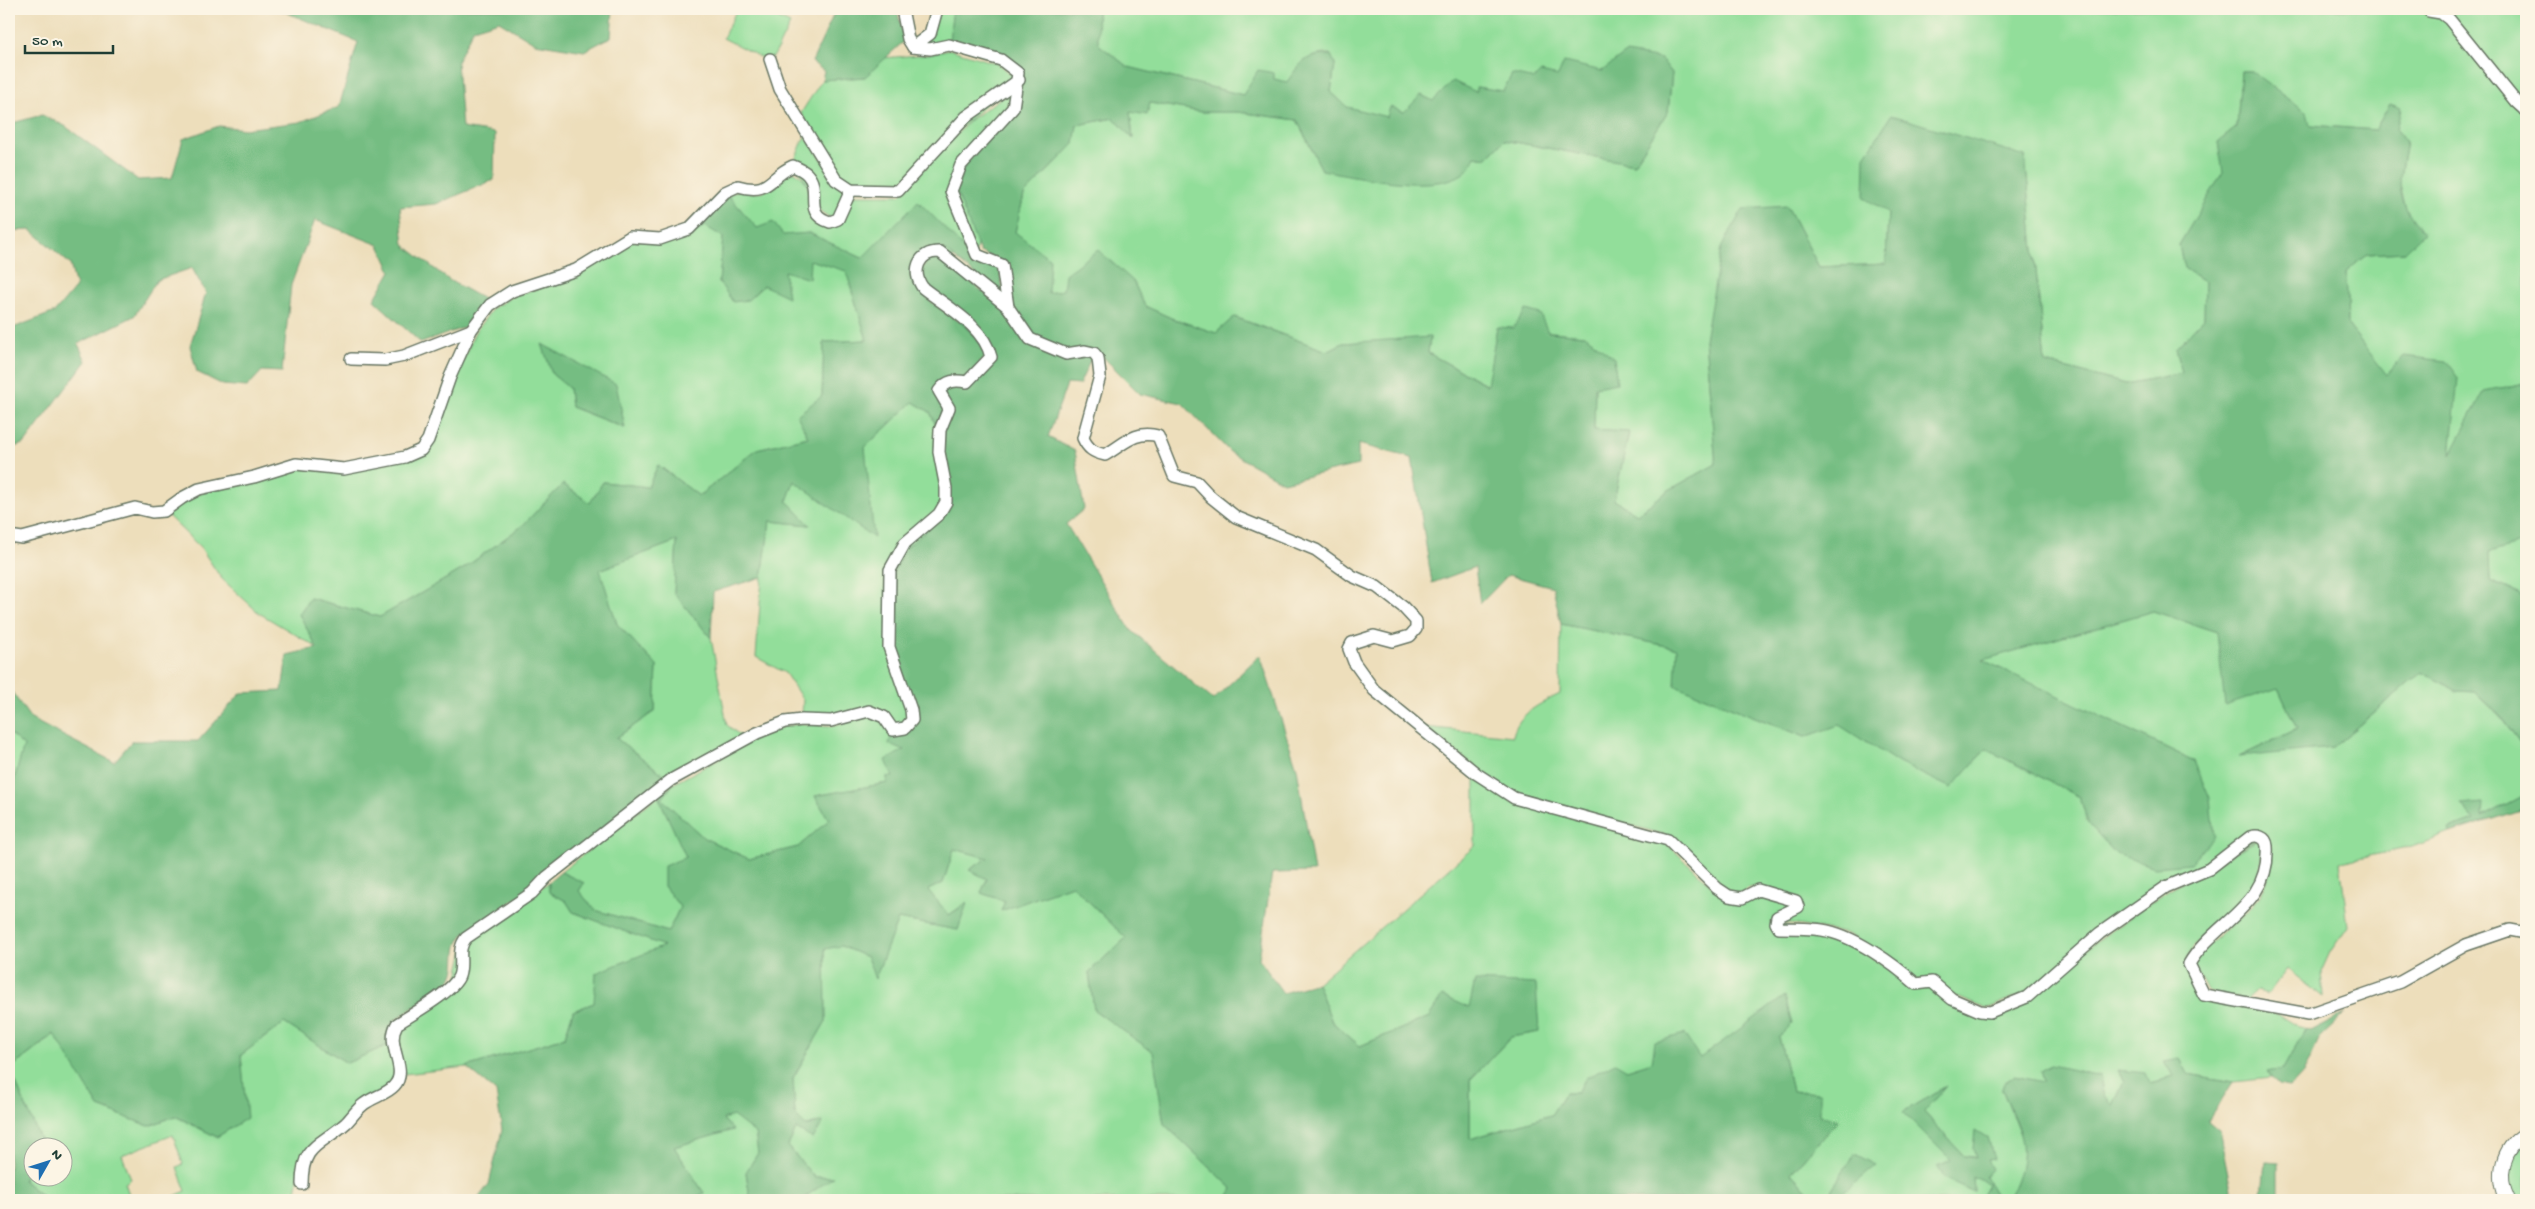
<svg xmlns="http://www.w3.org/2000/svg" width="2535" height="1209" viewBox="0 0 2535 1209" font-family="'Gochi Hand',sans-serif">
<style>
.green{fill:#92de9a;stroke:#588e67;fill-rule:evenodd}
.forest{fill:#75bd82;stroke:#4a7d5b}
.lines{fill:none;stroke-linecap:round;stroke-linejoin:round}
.minor-casing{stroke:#677563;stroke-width:14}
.tertiary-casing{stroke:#677563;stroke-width:16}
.minor{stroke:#fff;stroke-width:11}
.tertiary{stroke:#fff;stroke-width:14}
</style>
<rect width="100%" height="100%" fill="#fcf5e5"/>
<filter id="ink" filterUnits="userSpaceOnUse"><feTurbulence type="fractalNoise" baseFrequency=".02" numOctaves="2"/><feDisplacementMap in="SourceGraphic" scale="10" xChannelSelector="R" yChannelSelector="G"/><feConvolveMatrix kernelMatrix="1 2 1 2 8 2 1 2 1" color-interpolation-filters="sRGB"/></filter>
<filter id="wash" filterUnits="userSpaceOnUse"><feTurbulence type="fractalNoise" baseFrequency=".0096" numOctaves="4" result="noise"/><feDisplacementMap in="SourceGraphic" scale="20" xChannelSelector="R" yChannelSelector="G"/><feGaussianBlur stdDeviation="1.12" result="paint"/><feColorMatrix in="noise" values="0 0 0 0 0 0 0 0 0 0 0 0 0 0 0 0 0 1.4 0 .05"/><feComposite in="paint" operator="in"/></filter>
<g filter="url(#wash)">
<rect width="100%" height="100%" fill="#eddebb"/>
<g class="green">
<path d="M737 9H759L790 24 774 56 766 60 723 38Z"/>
<path d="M941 9H953L949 41 924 45Z"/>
<path d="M1097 9H2526V383L2484 392 2450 456 2457 379 2387 376 2348 325 2346 272 2367 254 2405 252 2407 213 2399 181 2406 142 2396 129 2390 104 2375 130 2310 125 2251 71H2241L2237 127 2218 142 2224 172 2179 245 2184 268 2205 282 2204 318 2176 348 2182 373 2126 384 2045 363 2025 156 1888 212 1886 264 1819 267 1787 206 1705 340 1716 464 1669 490 1637 514 1614 500 1629 433 1594 430 1595 386 1585 335 1497 327 1488 385 1428 353 1430 338 1343 343 1327 351 1235 317 1216 333 1171 318 1145 306 1133 281 1048 293 1015 232 1024 195 1074 144 1077 125 1114 118 1133 138 1130 112 1150 103 1202 112H1238L1297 120 1322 170 1475 156 1487 158 1504 140 1634 164 1668 112 1672 73 1661 59 1602 71 1583 68 1559 76 1534 79 1503 92 1477 87V92L1433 101 1421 95 1404 112 1387 118 1347 107 1331 92 1335 64 1330 54C1306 54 1300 64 1287 83L1274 79 1243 95 1128 67 1098 44Z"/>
<path d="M949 49 999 64 1015 78 896 186H853L839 177 801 113 822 80 865 77 884 58 930 54Z"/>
<path d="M1012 90 974 258H862L809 233 783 236 757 228 728 195 739 190C772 200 768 181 793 171 826 188 791 215 831 227L854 195H900L970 120Z"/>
<path d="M805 136 846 192 835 215 830 218 819 210 817 199 794 162Z"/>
<path d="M705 225 723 237 719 282 748 300C763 286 787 263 809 260 819 259 836 267 846 270L867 340 824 342 822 396 808 437 757 449 699 496 658 465 648 487 603 482 590 504 563 484 522 526 463 569 380 617 310 598 299 614 318 648 259 613 221 578 201 548 166 514 185 501 200 493 296 468 345 473 424 453 475 332 493 308 515 295 559 282 579 273 631 241 692 233ZM543 344 624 428 571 407 569 388 552 374Z"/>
<path d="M913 402 930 412 937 428 943 488 907 718 903 724 895 725 887 713 831 717 802 715 803 700 785 673 756 657 762 577 770 521 809 525 787 501 794 481 865 447Z"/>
<path d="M677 541 674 593 711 638 727 725 742 737 668 778 616 738 655 711 657 666 617 624 599 570Z"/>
<path d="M2526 542V604L2521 595 2490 581 2489 553Z"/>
<path d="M2153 611 2217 632 2278 688 2297 729 2241 756 2332 748 2422 672 2457 691 2474 692 2500 717 2521 745 2526 773V794L2482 817 2461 805 2474 820 2450 829V833L2412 847 2340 862 2348 926 2330 952 2321 972 2323 997 2287 969 2268 994 2257 991 2247 1000 2207 991 2193 964C2212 932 2254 918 2267 881 2270 871 2266 846 2266 834L2207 865 2163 884 2025 993 1989 1008 1981 1007 1917 980 1848 934 1780 922 1801 910 1758 886 1748 888 1742 893 1732 892 1720 884 1670 836 1515 794 1478 769 1424 727 1513 736C1518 713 1540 704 1560 694L1561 624 1678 648 1676 685 1805 737 1839 724 1899 763 1951 787 1986 749 2080 797 2088 823 2194 761 1982 660Z"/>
<path d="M869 716 881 721 905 750 894 777 888 783 815 796 829 820 798 847 749 859 704 838 661 799 673 784 759 737 785 726 803 724 832 726Z"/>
<path d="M9 733 24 746 9 797Z"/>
<path d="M1475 778 1513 802 1666 843 1725 898 1758 894 1793 905 1771 922 1846 941 1902 977 1928 986 1991 1017 2168 890 2257 840 2263 845 2259 877 2241 907 2194 946 2185 962 2202 998 2280 1015 2305 1030 2283 1069 2266 1073 2271 1078 2233 1082 2188 1074 2180 1059 2174 1077 2149 1083 2117 1071 2124 1081 2113 1105 2104 1097 2014 1076 2004 1083 2002 1089 2023 1142 2022 1168 2008 1200 1998 1198 1989 1185 1979 1200H1835L1842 1193 1855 1154 1826 1198H1814L1791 1173 1838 1120 1820 1115 1792 1091 1779 1037 1699 1058 1653 1062 1627 1070 1586 1078 1577 1093H1565L1551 1115 1470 1139V1080L1511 1037 1539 1032 1469 1009 1430 1017 1360 1046 1332 1022 1317 983 1475 846ZM1945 1087 1923 1111 1964 1156 1993 1159H1986L1984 1176 1988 1184 1973 1176 1974 1191 1951 1160 1903 1112Z"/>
<path d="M658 796 687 857 664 886 680 907 668 932 595 910 579 891 584 883 561 872Z"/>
<path d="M954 849 989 858 970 869 987 879 981 893 1005 901 1002 910 1072 885 1126 938 1089 972 1094 1010 1154 1052 1164 1124 1234 1190 1226 1200H801L832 1177H814L788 1146 796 1129 823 1122 806 1126 795 1115 793 1078 826 1021 825 948 841 946 867 957 875 978 898 919 958 930 966 903 949 915 927 890 943 883Z"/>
<path d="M549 882V892L566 901 573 912 665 946 594 1003 573 1011 565 1037 466 1067 404 1074 396 1043 400 1027 455 989 465 945Z"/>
<path d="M284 1023 347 1063 388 1045C394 1059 397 1068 392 1083L304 1152C297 1168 299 1184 294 1200H165L186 1191 177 1167 183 1164 173 1135 122 1155 131 1179 125 1183 131 1200H47L23 1180 32 1165V1176H62V1146H43L10 1069 55 1034 99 1107 149 1126 175 1116 217 1137 246 1118 241 1055Z"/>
<path d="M733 1115 755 1132 758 1153 746 1173 750 1197 757 1200H691L704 1193 674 1147 732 1130 723 1119Z"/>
<path d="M2526 1143V1200H2513C2506 1177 2507 1159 2526 1143Z"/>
</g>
<g class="forest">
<path d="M278 9H613L611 37 584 51 535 43 499 21 473 29 457 62 462 128 495 133 494 180 436 204 400 207 404 245 449 280 487 301 468 326 421 343 374 300 391 271 379 245 315 220 291 285 282 372 262 371 247 387 223 385 197 372 190 346 206 293 192 268 157 280 134 316 78 344 86 361 25 443 9 449V340L13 328 55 312 76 287 70 264 31 230 9 231V124L42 115 65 126 138 180 172 178 183 139 219 126 245 129 300 122 339 107 358 42Z"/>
<path d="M836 9H897L904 41 865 77 822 80 824 71 812 62Z"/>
<path d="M953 9H1097L1098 44 1128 67 1243 95 1258 70 1274 73V79L1287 82C1300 63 1306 54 1331 55L1335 64 1331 92 1347 107 1387 117 1390 107 1404 112 1421 95 1433 101 1453 81 1476 92V87L1503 91 1512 74 1534 79 1541 72 1558 76 1564 62 1602 71 1626 53 1661 59 1672 73 1668 112 1634 164 1504 140 1487 158 1475 156C1473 159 1472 164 1470 167 1447 198 1355 176 1322 170L1297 120 1238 112H1202L1150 103 1147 115 1130 112 1133 139 1114 118 1077 125 1074 144 1024 195 1015 232 1050 259 1048 293 1063 290 1065 274 1098 250 1133 281 1145 306 1171 318 1216 333 1234 317 1327 351 1343 343 1430 337 1428 353 1487 385 1497 327 1513 328 1526 310 1540 314 1548 332 1585 335 1614 358 1617 383 1595 387 1594 430 1629 432 1614 500 1637 514 1669 490 1716 464 1705 340 1721 248 1743 209 1787 206 1819 267 1886 264 1888 212 1864 198 1865 157 1891 115 2025 156 2045 363 2126 384 2182 373 2176 348 2204 318 2205 282 2184 268 2179 245 2223 172 2218 142 2237 127 2241 71H2251L2307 112 2310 125 2375 130 2390 104 2401 108 2396 129 2406 142C2398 185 2394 198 2424 233L2405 252 2367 254 2346 272 2348 325 2387 375 2403 356 2446 361 2458 378 2450 455 2484 391 2526 383V542L2489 553 2490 581 2521 595 2526 604V773L2521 745 2500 716 2474 692 2457 691 2422 672 2332 748 2239 757 2297 729 2278 688 2225 706 2217 632 2153 611 1983 660 2194 761 2210 799 2214 836 2190 864 2155 867 2116 854 2088 823 2080 797 1986 749 1951 788 1899 763 1839 725 1805 737 1675 685 1677 648 1561 624 1553 587 1508 575 1480 604 1475 567 1432 583 1412 458 1358 444V465L1283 482 1230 452 1182 403 1140 394 1096 350H1066L1033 336 1012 306 1006 263 980 252 956 191 964 167 1016 110 1022 71 949 41Z"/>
<path d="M728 195 757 228 773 222 783 235 809 233 862 258 918 201 974 258 999 267 1004 298 942 248 912 270C916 302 956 314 976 336 981 341 984 350 987 356L966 378 942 383 945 403 937 428 930 412 913 402 865 447 874 538 794 481 787 501 810 525 770 521 762 577 713 592 711 638 674 593 677 541 600 570 617 624 657 666 655 711 616 738 668 778 529 890 463 935C450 949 461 967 449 983L394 1021 388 1031V1045L347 1063 284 1023 241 1055 247 1118 217 1137 175 1116 149 1126 99 1107 54 1034 10 1069 43 1146H32V1165L23 1180 47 1200H9V797L24 746 9 733V688L31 719 114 762 132 741H198L241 693 282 691 287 655 317 648 299 614 310 598 380 617 463 569 522 526 563 484 590 503 603 482 648 487 658 465 699 496 757 449 808 437 797 415 822 396 824 342 867 340 846 271 810 260 809 279 784 271 788 297 763 285 748 300 733 302 719 282 723 237 705 226 692 233Z"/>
<path d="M939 256 1005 310 1028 342 1092 357 1079 385 1067 384 1048 437 1075 451 1084 509 1066 524 1130 629 1213 700 1260 655 1297 768 1314 872 1272 873 1259 959 1283 993 1317 983 1332 1022 1360 1046 1429 1017 1442 996 1469 1008 1475 981 1536 984 1539 1032 1511 1037 1470 1080V1139L1551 1115 1565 1093H1577L1586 1078 1615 1063 1627 1070 1652 1062 1655 1042 1684 1034 1700 1058 1785 996 1792 1024 1779 1037 1792 1091 1820 1093V1115L1838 1120 1791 1173 1814 1198H1826L1855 1154 1876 1165 1835 1200H1226L1233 1189 1164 1124 1153 1052 1094 1010 1089 972 1126 938 1072 885 1001 911 1005 901 981 893 987 879 969 870 988 858 954 849 943 883 928 890 949 915 967 903 958 930 898 919 875 979 867 957 841 946 825 949 826 1021 793 1078 795 1115 806 1126 823 1122 813 1139 796 1129 788 1146 814 1177H833L801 1200H757L750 1197 746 1172 758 1153 755 1133 733 1116 723 1119 733 1130 674 1147 704 1193 691 1200H477L489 1184 502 1130 496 1092 466 1067 565 1037 573 1011 594 1003 596 973 664 946 573 912 566 901 549 892V882L561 872 584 883 579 891 595 910 668 932 680 907 664 886V866L686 857 658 796 673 784 662 799 704 838 749 859 798 847 829 820 815 796 887 783V776L893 777 886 760 904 750 889 744 892 734 915 722 893 647 894 570 908 546 942 517 944 391 994 358 927 285 921 271 928 258Z"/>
<path d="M542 344 616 384 625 428 571 407 569 388 552 374Z"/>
<path d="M2526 794V808L2450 833 2449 829 2474 820 2461 805 2483 803 2482 817Z"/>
<path d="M2345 1014 2319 1039 2303 1074 2290 1088 2279 1086 2266 1072 2283 1069 2305 1030 2310 1032Z"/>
<path d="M2180 1059 2188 1074 2233 1082 2208 1121 2219 1130 2232 1194 2262 1196 2265 1161 2279 1162V1200H1979L1988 1185 1973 1176 1974 1192 1944 1178 1938 1166 1951 1160 1903 1112 1946 1086 1924 1112 1964 1156 1976 1158 1973 1149 1975 1130 1988 1138 1994 1159 1987 1160 1992 1169 1985 1177 1998 1198 2008 1200C2033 1148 2022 1138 2002 1089L2004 1083 2014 1076 2043 1082 2040 1071 2051 1065 2100 1076 2104 1097 2113 1105 2124 1081 2117 1070 2146 1073 2150 1083 2173 1077 2164 1062Z"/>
</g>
</g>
<g filter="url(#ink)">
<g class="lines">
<defs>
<g id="minor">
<path d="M902 9 908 39 913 47 930 49 949 45 1001 60 1018 73 1013 108 961 165 951 191 977 255 1002 265 1008 307 1030 339 1066 354 1085 351 1094 353 1098 358 1100 376 1083 438C1088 449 1093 452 1105 455 1124 444 1135 430 1158 436L1174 476 1197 482 1211 497 1236 517 1316 550 1352 576 1377 587 1403 607 1416 621V629L1410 636 1393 641 1374 636 1352 643 1349 649 1354 662 1374 690 1477 774 1514 798 1668 840 1717 888 1729 896 1742 898 1758 890 1796 901 1798 907 1777 917 1776 923 1779 928C1793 928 1808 928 1822 930 1852 934 1894 964 1916 984L1932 982 1952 999 1980 1011 1990 1012 2027 997 2100 933 2166 887 2209 869 2250 837C2257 835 2266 836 2267 846 2271 906 2214 921 2189 964L2204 995 2308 1014 2400 982 2466 945 2510 930 2526 933"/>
<path d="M2429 11 2441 13 2449 19 2516 102 2526 111"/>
<path d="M913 47 930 34 937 9"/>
<path d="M770 59 780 89 836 180 851 190 898 191 966 117 1019 80"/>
<path d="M351 359 385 360 404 356 471 330"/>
<path d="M9 536 22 538 135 508 152 512 164 511 182 498 199 489 254 477 296 464 344 469 405 457 421 450 428 440 450 377 471 330 490 305 512 291 576 270 630 237 660 239 689 229 725 192 738 186C771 195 768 177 793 166 798 168 804 171 807 174 823 191 801 213 830 222L838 219 851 190"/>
<path d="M302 1184C302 1144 320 1146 346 1123 352 1117 357 1109 364 1104 373 1097 387 1094 394 1086 410 1069 384 1046 397 1024 412 1014 453 992 459 976 464 962 456 950 466 938L532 893 547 877 671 780 757 733 785 722 802 720 831 721 869 711 884 717 893 730 905 728 912 720 911 710 889 647 890 570 905 543 939 514 946 502V488L939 452 940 430 949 408 939 391C947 380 955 380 967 382L991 357C984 326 947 307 923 288 911 272 918 251 940 252L1008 307"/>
</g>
<path id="tertiary" d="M2508 1200C2496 1176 2502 1148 2526 1134"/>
</defs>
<use href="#minor" class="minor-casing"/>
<use href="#tertiary" class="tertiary-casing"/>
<use href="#minor" class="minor"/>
<use href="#tertiary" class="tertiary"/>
</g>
</g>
<rect width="2535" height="1209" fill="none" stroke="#fcf5e5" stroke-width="30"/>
<g transform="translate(48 1162) rotate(51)"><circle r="24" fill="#fcf5e5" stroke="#a4ab9e"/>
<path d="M0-4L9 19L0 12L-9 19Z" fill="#1f6fb2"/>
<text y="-8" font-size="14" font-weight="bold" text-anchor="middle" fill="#1f3d34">N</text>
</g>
<path d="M25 45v8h88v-8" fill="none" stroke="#1f3d34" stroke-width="2.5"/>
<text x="32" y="45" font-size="15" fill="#1f3d34" stroke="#fcf5e5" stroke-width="4" paint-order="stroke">50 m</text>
</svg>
